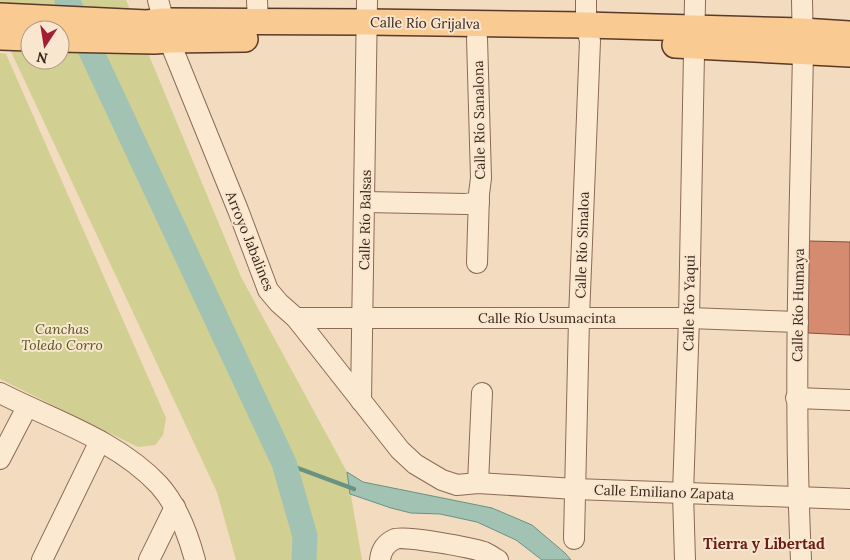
<svg xmlns="http://www.w3.org/2000/svg" width="850" height="560" viewBox="0 0 850 560" font-family="Lora,serif">
<style>
.green{fill:#d1cf91;fill-rule:evenodd}
.water{fill:#a2c3b4;stroke:#689281}
.lines{fill:none;stroke-linecap:round;stroke-linejoin:round}
.stream{stroke:#689281;stroke-width:4.5}
.river{stroke:#a2c3b4;stroke-width:25}
.building{fill:#d48b70;stroke:#8d4e39}
.minor-casing{stroke:#8c6a55;stroke-width:22}
.major-casing{stroke:#59392a;stroke-width:28}
.minor{stroke:#fce9d2;stroke-width:20}
.major{stroke:#f9ca91;stroke-width:25}
.labels{text-anchor:middle;dominant-baseline:central;stroke-width:4;stroke-linejoin:round;paint-order:stroke}
.street-label{font-size:14px;fill:#3a261b;stroke:#f9e6ce}
.park-label{font-size:14px;font-style:italic;fill:#525820;stroke:#f9e6ce}
.neighbourhood-label{font-size:15px;font-weight:bold;fill:#6a1c16;stroke:#f9e6ce}
</style>
<rect width="100%" height="100%" fill="#f2dbbe"/>
<g class="green">
<path d="M0 0H126L241 277 347 472 362 560H236L217 492 0 28ZM30 30H60V60H30Z"/>
<path d="M0 53 6 54 166 418 163 435 155 445 138 447 0 379Z"/>
</g>
<path class="water" d="M347 472 363 482 492 508 532 525 565 553 571 560H542L516 540 477 522 440 514 411 513 391 508 350 494Z"/>
<g class="lines">
<path class="stream" d="M284 463 354 489"/>
<path class="river" d="M67 0 284 463 305 536 304 560"/>
</g>
<path class="building" d="M809 241 850 242V335L808 333Z"/>
<g class="lines">
<defs>
<g id="minor">
<path d="M158 0 169 40 238 210 268 290 279 303 296 318 400 450 415 464 442 480 457 485 478 483 575 489 850 499"/>
<path d="M257 0 258 22"/>
<path d="M365 202 466 204 479 202"/>
<path d="M477 263 479 194 481 178 477 38"/>
<path d="M296 318H689L798 322"/>
<path d="M0 393C53 420 117 440 159 485 177 505 188 534 195 560"/>
<path d="M796 398 850 400"/>
<path d="M361 401 367 0"/>
<path d="M0 459 27 407"/>
<path d="M478 483 482 393"/>
<path d="M574 539 579 318 590 41 586 25V0"/>
<path d="M42 560 100 441"/>
<path d="M149 560 175 507"/>
<path d="M380 560C381 550 386 543 395 539 404 535 473 548 484 552 489 554 494 558 498 560"/>
<path d="M685 560 683 493 689 318 695 0"/>
<path d="M801 560C793 390 800 221 803 51L802 0"/>
</g>
<g id="major">
<path d="M0 16 147 23 163 21 368 22 586 25 802 31 850 34"/>
<path d="M0 37 30 38"/>
<path d="M60 39 154 41 169 40 245 39"/>
<path d="M675 45 850 54"/>
</g>
</defs>
<use href="#minor" class="minor-casing"/>
<use href="#major" class="major-casing"/>
<use href="#minor" class="minor"/>
<use href="#major" class="major"/>
</g>
<g class="labels">
<g class="street-label">
<text transform="translate(425 23) rotate(1)">Calle Río Grijalva</text>
<text transform="translate(479 120) rotate(-91)">Calle Río Sanalona</text>
<text transform="translate(365 220) rotate(-89)">Calle Río Balsas</text>
<text transform="translate(250 241) rotate(68)">Arroyo Jabalines</text>
<text transform="translate(582 245) rotate(-88)">Calle Río Sinaloa</text>
<text transform="translate(689 303) rotate(-89)">Calle Río Yaqui</text>
<text transform="translate(798 305) rotate(-89)">Calle Río Humaya</text>
<text x="547" y="318">Calle Río Usumacinta</text>
<text transform="translate(664 492) rotate(2)">Calle Emiliano Zapata</text>
</g>
<g class="park-label">
<text x="62" y="329">Canchas<tspan x="62" dy="16">Toledo Corro</tspan></text>
</g>
<g class="neighbourhood-label">
<text x="764" y="543">Tierra y Libertad</text>
</g>
</g>
<g transform="translate(45 45) rotate(192)"><circle r="24" fill="#f9e6ce" stroke="#ad9986"/>
<path d="M0-4L9 19L0 12L-9 19Z" fill="#a01f33"/>
<text y="-8" font-size="14" font-weight="bold" text-anchor="middle" fill="#3a261b">N</text>
</g>
</svg>
